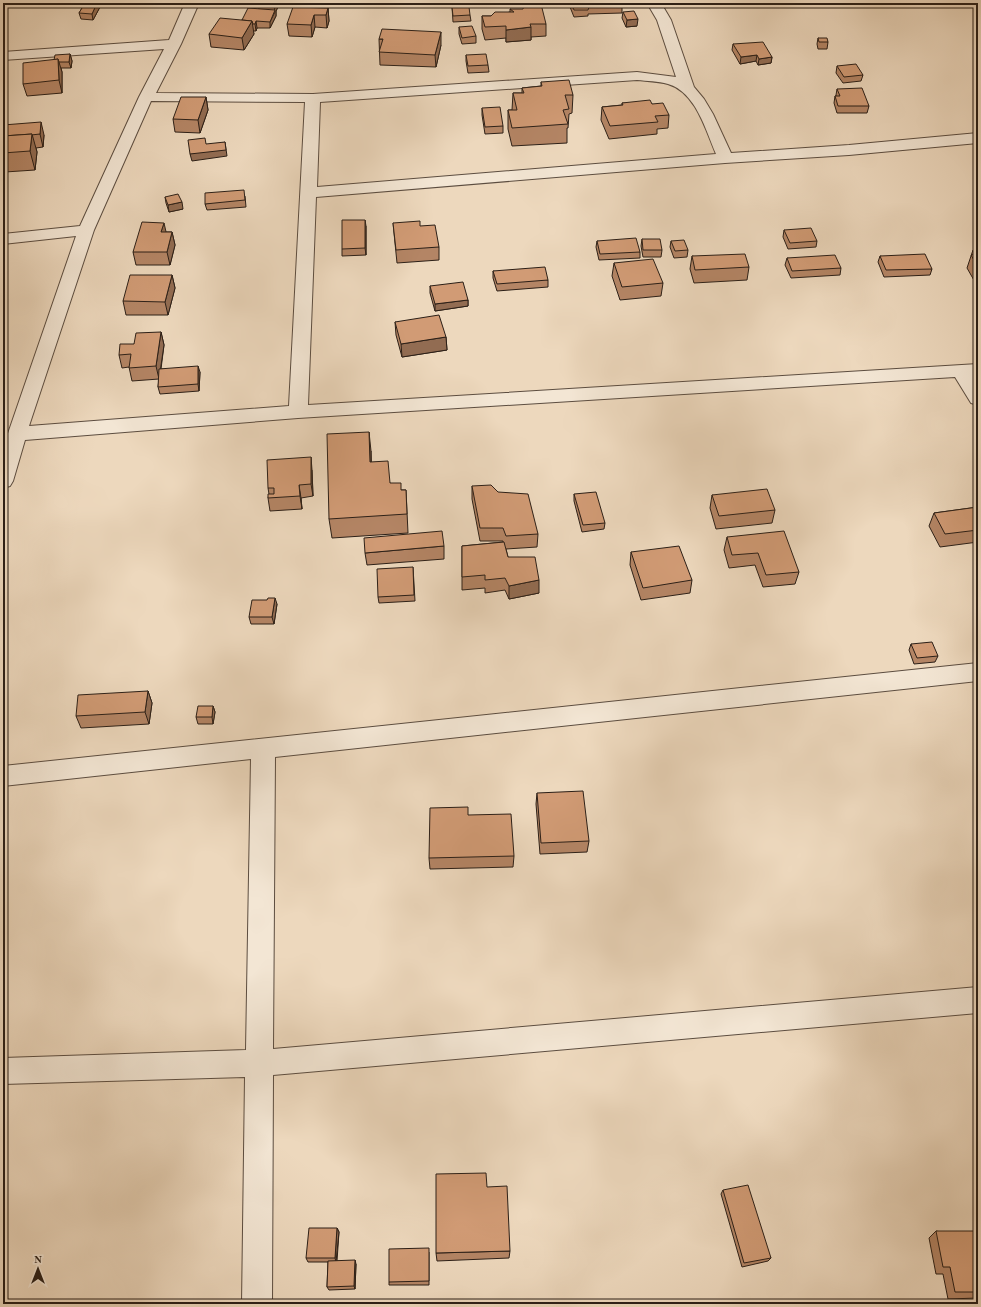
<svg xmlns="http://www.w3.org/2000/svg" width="981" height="1307" viewBox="0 0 981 1307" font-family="'Old Standard TT',serif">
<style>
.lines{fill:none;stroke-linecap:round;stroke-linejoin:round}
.minor-casing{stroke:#5c4d40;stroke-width:2}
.minor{fill:#f3e6d4;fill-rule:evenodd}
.wall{fill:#b48565;stroke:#2b1f17}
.shaded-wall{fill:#926c52;stroke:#2b1f17}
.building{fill:#d19b75;stroke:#2b1f17}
</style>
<rect width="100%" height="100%" fill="#edd8bd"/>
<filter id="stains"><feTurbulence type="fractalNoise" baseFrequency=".005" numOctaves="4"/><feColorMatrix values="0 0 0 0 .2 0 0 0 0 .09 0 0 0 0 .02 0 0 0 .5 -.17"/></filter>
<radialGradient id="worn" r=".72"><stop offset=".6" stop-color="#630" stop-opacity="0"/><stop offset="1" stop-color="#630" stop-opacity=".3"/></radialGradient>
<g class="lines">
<defs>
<g id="minor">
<path d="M185 3H199L181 44 156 93 313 94 637 72 676 77 657 20 647 3H661L671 20 694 87 704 99 713 114 731 153 849 145 978 133V143L849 155 725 163 316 197 308 405 978 364V376H973L978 384V405L971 403 955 377 298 418 25 440 13 481 10 486 3 488V448L76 236 3 244V234L80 226 139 97 164 49 3 60V52L169 40ZM637 80C647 81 658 81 668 84 696 92 706 131 716 154L317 187 320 102ZM151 101 305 102 289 406 29 426 94 230Z"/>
<path d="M978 663V681L275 757 273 1049 978 987V1013L273 1075 272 1304H242L245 1077 3 1084V1058L246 1050 251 759 3 786V766Z"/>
</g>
</defs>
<use href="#minor" class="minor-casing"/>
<use href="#minor" class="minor"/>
</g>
<g class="wall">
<path d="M85 3H99L100 7 93 20 81 19 79 13Z"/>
<path d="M570 3H621L622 7V13L588 14V16L574 17 570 7Z"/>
<path d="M258 5H279L276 11V16L270 28H257L256 31H253L254 34 244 50 211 47 209 34 242 20 259 9Z"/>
<path d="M452 7 470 15 471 21 453 22Z"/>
<path d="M328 8 329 21 327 28 315 27 312 37 289 36 287 24Z"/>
<path d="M510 9 546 24V36L531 37V40L506 42V38L485 40 482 29V16H491L510 12Z"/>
<path d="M623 12 637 26 626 27 622 18Z"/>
<path d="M459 27 476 36V43L462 44 459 34Z"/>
<path d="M818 38 828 42 827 49H818L817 44Z"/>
<path d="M379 39 441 45 436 67 380 65Z"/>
<path d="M733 44 772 57 771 63 758 65 756 61 740 64 732 50Z"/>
<path d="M70 54 72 61 71 68H61L62 72V93L27 96 23 84 54 60Z"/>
<path d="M466 55 488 65 489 72 468 73 466 61Z"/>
<path d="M837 66 863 75 861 81 843 83 836 73Z"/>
<path d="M541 82 573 95 572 113 569 114 568 128H567V143L512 146 508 129V110H512L513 93H522V88L541 86Z"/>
<path d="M837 89 869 106 867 113H837L834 103 835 96H836V95Z"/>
<path d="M206 97 208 110 200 133 175 132 173 119Z"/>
<path d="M622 103 652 104 669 115 668 128 657 129V134L609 139 601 120 602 107 622 105Z"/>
<path d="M482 108 503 126V133L485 134 482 115Z"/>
<path d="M3 125 44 135 43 147 36 148 37 152 35 170 5 172 3 186Z"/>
<path d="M245 196 246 207 207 210 205 204Z"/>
<path d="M165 197 183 209 169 212 166 203Z"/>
<path d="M393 223 439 247V260L397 263Z"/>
<path d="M366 226V255L342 256V249Z"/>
<path d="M784 230 817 241 816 247 788 249 783 237Z"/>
<path d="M166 232H172L175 245 170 265H136L133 252Z"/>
<path d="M642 239 662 250 661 257H643L641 246Z"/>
<path d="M597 241 640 252V258L599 260 596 247Z"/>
<path d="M671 241 688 250 687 257 674 258 670 247Z"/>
<path d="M973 250H978V282H975L967 268Z"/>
<path d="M692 256 749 267 747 280 694 283 690 269Z"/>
<path d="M880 256 932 269 930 275 884 277 878 262Z"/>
<path d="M787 258 841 268 840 275 791 278 785 265Z"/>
<path d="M614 263 663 283 661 296 620 300 612 276Z"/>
<path d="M493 271 548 280V287L497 291 493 278Z"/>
<path d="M172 275 175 288 168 315H126L123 301Z"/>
<path d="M430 286 468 300V306L435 311 430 293Z"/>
<path d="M395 322 446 337 447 350 402 357 396 335Z"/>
<path d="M161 332 164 345 161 369 200 372 199 391 160 394 158 387 159 379 132 381 129 367 122 368 119 355 134 344Z"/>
<path d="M371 451V462L390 483 401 490H406L408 533 332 538 329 519Z"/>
<path d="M312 470 313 496 301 498 302 509 270 511 268 498 269 494 268 488Z"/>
<path d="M472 486 538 534 537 547 506 549 508 557 539 593 509 599 505 590 485 593V588L462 590V546L503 542V541H480L472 499Z"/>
<path d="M574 494 605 523 604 529 582 532 574 501Z"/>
<path d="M712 495 775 510 772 523 716 529 710 508Z"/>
<path d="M978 507V542L940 547 929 526 934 513Z"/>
<path d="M727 537 799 572 795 584 763 587 755 565 729 568 724 550Z"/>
<path d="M444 546V559L367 565 365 553Z"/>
<path d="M631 552 692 580 690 593 641 600 630 565Z"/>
<path d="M413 567 415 601 379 603 378 597Z"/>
<path d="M267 600 277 604 274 624H251L249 617Z"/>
<path d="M911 644 938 656 935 662 914 664 909 650Z"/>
<path d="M148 691 152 703 149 724 81 728 76 716Z"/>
<path d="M213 706 215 712 213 724H198L196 717Z"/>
<path d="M537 793 589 841 587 852 540 854 536 804Z"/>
<path d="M468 815 514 856 513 867 430 869 429 858Z"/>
<path d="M723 1190 771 1258 768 1261 742 1267 721 1194Z"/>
<path d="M337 1228 339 1232 337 1261 356 1264 355 1289 329 1290 327 1287 328 1262H308L306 1258Z"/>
<path d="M936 1231 977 1239 978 1238V1298L948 1299 943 1274H936L929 1238Z"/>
<path d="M510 1251 509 1258 437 1261 436 1253Z"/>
<path d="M429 1252V1285H389V1282Z"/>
</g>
<g class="shaded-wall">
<path d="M97 3H99L100 7 93 20 92 14Z"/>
<path d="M276 3H278L279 5 276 11V16L270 28V22L275 12 274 6Z"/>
<path d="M328 8 329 21 327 28 326 15Z"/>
<path d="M314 15 315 27 312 37 311 25Z"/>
<path d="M638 19 637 26 626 27 627 20Z"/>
<path d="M252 21 254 34 244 50 242 38Z"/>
<path d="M256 21 257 28 256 31 255 24Z"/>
<path d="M531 27V40L506 42V30Z"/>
<path d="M441 32V45L436 67 435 55Z"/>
<path d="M70 54 72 61 71 68 69 62Z"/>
<path d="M757 55 756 61 740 64 741 57Z"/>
<path d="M772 57 771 63 758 65 759 59Z"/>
<path d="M58 59 62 72V93L59 80Z"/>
<path d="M206 97 208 110 200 133 198 120Z"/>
<path d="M41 122 44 135 43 147 40 134Z"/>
<path d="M32 134 37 152 35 170 30 151Z"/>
<path d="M225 142 227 156 192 161 190 154Z"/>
<path d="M3 167 5 172 3 186Z"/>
<path d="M182 202 183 209 169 212 168 205Z"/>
<path d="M365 220 366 226V255L365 248Z"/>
<path d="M164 223 167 236 161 232Z"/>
<path d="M172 232 175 245 170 265 167 252Z"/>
<path d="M172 275 175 288 168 315 165 302Z"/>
<path d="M468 300V306L435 311V304Z"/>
<path d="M161 332 164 345 159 379 156 366Z"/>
<path d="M446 337 447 350 402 357 401 344Z"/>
<path d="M198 366 200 372 199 391 198 384Z"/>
<path d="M369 432 371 451 372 481 370 462Z"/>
<path d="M311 457 312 470 313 496 311 484Z"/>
<path d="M299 485 301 498 302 509 300 496Z"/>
<path d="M539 580V593L509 599V586Z"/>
<path d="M275 598 277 604 274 624 272 617Z"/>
<path d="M148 691 152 703 149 724 145 712Z"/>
<path d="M213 706 215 712 213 724 212 717Z"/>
<path d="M337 1228 339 1232 336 1262 335 1258Z"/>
<path d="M355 1260 356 1264 355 1289 354 1286Z"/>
</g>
<g class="building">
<path d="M85 3H97L92 14 79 13Z"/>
<path d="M259 3H276L274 6 258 5Z"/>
<path d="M571 3H621L622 7H589L588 10H574Z"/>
<path d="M541 4 546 24H530L531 27 506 30V26L485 27 482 16H491L495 12H514L510 9H523L524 5Z"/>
<path d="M293 7 328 8 326 15H314L311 25 287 24Z"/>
<path d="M452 7H469L470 15 453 16Z"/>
<path d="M248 8 275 10 270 22 256 21 255 24H253L252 21 242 20Z"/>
<path d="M634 11 638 19 627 20 623 12Z"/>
<path d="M220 18 252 21 242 38 209 34Z"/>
<path d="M472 26 476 36 462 38 459 27Z"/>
<path d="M382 29 441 32 435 55 379 52 383 39H379Z"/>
<path d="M818 38H827L828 42H819Z"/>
<path d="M763 42 772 57 759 59 757 55 741 57 733 44Z"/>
<path d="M70 54 69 62H59L58 59 54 60 55 55Z"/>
<path d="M486 54 488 65 468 66 466 55Z"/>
<path d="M58 59 59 80 23 84V63Z"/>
<path d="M856 64 863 75 844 77 837 66Z"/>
<path d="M569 80 573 95H565L569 109 563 110 568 124 512 128 508 110H517L513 93H524L522 88 542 86 541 82Z"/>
<path d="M862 88 869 106H838L835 96H840L837 89Z"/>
<path d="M181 97H206L198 120 173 119Z"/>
<path d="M650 100 652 104 663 103 669 115 655 116 658 122 610 126 602 107 623 105 622 103Z"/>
<path d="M500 107 503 126 485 127 482 108Z"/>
<path d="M41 122 40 134 31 135 32 134 3 136V125Z"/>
<path d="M32 134 30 151 3 153V136Z"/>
<path d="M205 138 206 144 225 142 226 150 190 154 188 140Z"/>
<path d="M244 190 245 200 205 204V193Z"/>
<path d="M178 194 182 202 168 205 165 197Z"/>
<path d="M342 220H365V248L342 249Z"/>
<path d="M420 221V226L435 225 439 247 396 250 393 223Z"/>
<path d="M142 222 164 223 161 232H172L167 252H133Z"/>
<path d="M811 228 817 241 790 243 784 230Z"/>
<path d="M636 238 640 252 600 254 597 241Z"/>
<path d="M642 239H660L662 250H643Z"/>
<path d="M684 240 688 250 675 251 671 241Z"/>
<path d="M973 250H978V267L971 255 976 254Z"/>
<path d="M745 254 749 267 695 270 692 256Z"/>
<path d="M925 254 932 269 886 270 880 256Z"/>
<path d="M835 255 841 268 792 271 787 258Z"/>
<path d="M653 259 663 283 622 287 614 263Z"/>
<path d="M545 267 548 280 497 284 493 271Z"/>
<path d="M130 275H172L165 302 123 301Z"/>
<path d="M463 282 468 300 435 304 430 286Z"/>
<path d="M439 315 446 337 401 344 395 322Z"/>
<path d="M161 332 156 366 129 368 131 354 119 355 120 344H134L136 333Z"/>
<path d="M198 366V384L158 387 159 369Z"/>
<path d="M369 432 370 462 388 461 390 483H401V490H406L407 514 329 519 327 434Z"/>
<path d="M311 457V484L299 485 300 496 268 498V494H274V488H268L267 460Z"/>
<path d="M491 485 498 492 528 494 538 534 506 536 503 528H480L472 486Z"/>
<path d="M767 489 775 510 719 516 712 495Z"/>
<path d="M596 492 605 523 583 525 574 494Z"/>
<path d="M978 507V530L945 534 934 513Z"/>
<path d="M442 531 444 546 365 553 364 538Z"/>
<path d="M784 531 799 572 766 575 758 553 732 555 727 537Z"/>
<path d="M504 542 508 557H535L539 580 509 586 505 578 485 580V575L462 577V546Z"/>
<path d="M679 546 692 580 643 588 631 552Z"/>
<path d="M413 567 414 595 378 597 377 569Z"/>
<path d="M268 598H275L272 617H249L252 600H267Z"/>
<path d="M932 642 938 656 917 658 911 644Z"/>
<path d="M148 691 145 712 76 716 78 695Z"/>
<path d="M198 706H213L212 717H196Z"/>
<path d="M583 791 589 841 541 843 537 793Z"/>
<path d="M468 807V815L511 814 514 856 429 858 430 808Z"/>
<path d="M486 1173 487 1187 507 1186 510 1251 436 1253V1174Z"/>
<path d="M748 1185 771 1258 744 1263 723 1190Z"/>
<path d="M309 1228H337L335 1258H306Z"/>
<path d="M936 1231H975L977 1243H978V1292H955L950 1267H943Z"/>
<path d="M429 1248V1281L389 1282V1249Z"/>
<path d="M355 1260 354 1286 327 1287 328 1261Z"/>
</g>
<rect width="981" height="1307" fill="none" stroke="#edd8bd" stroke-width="16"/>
<rect x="4" y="4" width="973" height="1299" fill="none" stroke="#2b1f17" stroke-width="2"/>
<rect x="8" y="8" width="965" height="1291" fill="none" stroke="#2b1f17"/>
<g transform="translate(38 1269)" stroke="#f3e6d4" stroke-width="3" paint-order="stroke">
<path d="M0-3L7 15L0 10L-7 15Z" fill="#2b1f17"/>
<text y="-6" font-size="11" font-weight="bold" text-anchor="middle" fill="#2b1f17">N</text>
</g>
<rect width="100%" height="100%" filter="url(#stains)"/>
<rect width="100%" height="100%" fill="url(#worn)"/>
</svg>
